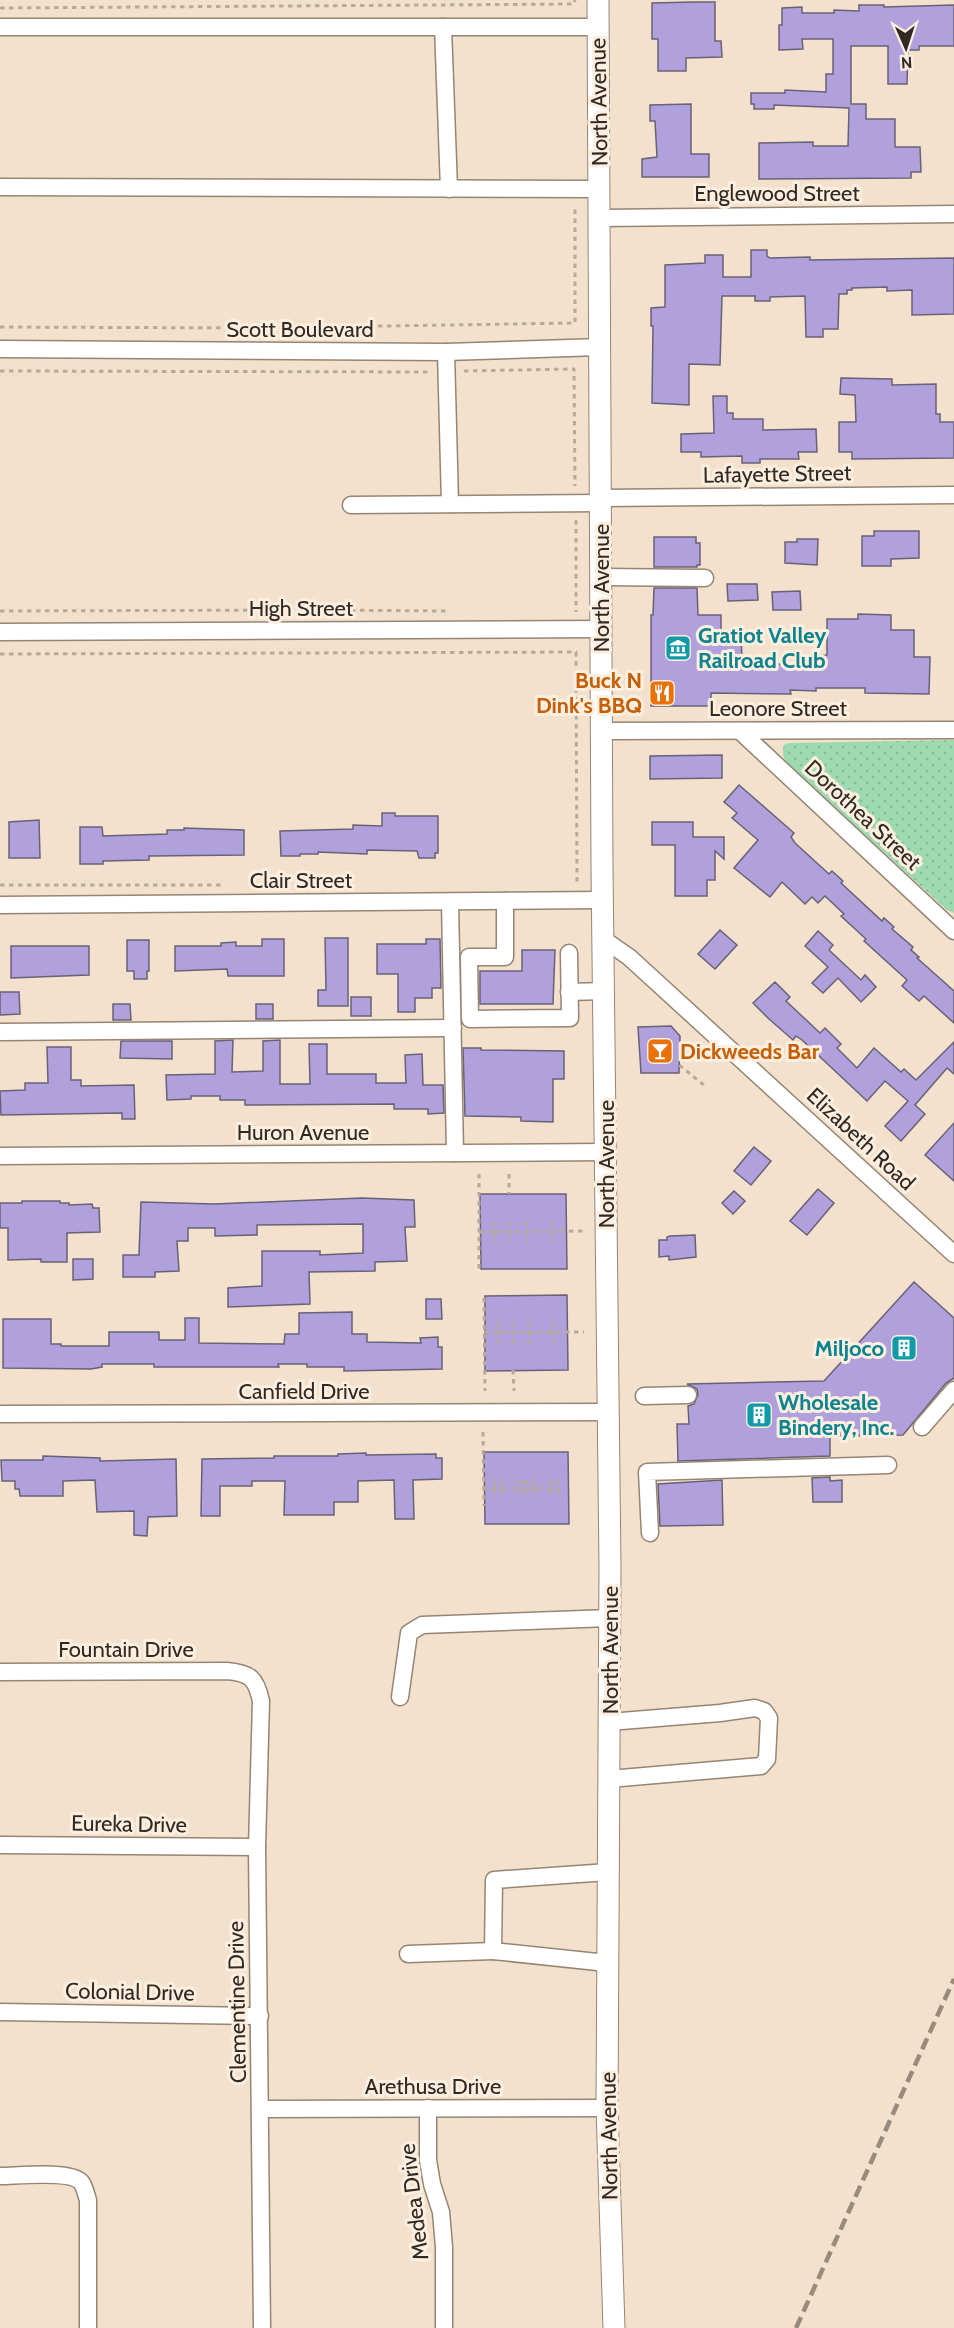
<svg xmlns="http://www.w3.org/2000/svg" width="954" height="2328" viewBox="0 0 954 2328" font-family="Cabin,sans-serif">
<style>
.park{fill:url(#park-dots)}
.building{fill:#b0a0dc;stroke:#676276;stroke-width:1.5}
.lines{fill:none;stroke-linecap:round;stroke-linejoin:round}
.minor-casing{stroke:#958573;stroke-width:19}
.major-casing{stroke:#958573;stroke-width:23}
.path{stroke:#b8aa9a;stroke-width:3;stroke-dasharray:4.5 4.5;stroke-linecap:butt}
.minor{stroke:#fff;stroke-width:16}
.major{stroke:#fff;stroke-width:21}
.rail{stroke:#988b7d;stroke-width:4.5;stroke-dasharray:12 6;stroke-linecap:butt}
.labels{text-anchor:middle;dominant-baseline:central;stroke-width:6;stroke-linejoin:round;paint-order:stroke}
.street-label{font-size:22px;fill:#312a23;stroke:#fdefdf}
.culture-label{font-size:22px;font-weight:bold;fill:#0d838f;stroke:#fdefdf;text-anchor:start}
.food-label{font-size:22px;font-weight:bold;fill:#c56008;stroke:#fdefdf;text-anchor:end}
</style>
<defs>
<pattern id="park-dots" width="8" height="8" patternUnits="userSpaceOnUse" patternTransform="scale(1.5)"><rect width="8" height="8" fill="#9edab0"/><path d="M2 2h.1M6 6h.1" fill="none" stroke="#89bb97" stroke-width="1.8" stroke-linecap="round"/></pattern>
</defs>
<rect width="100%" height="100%" fill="#f3e1cd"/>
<path class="park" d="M954 740V913L947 910 789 766C784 760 781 753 784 745L788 743Z"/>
<g class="building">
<path d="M693 2H715V41H721L722 57 686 58V71H658V39H652V3Z"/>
<path d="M859 5H884V7L954 5V46H919V50H908L907 84H888V46H851V104H866V119H895V147H920L921 172H911V178L759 179V143L813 142V146H848L849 108 774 105V109H754V104H751V93H785V90L826 92V74H833V39H802L803 49 779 50V25H782V8L802 7V13H834V10L859 11Z"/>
<path d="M691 104V154H709V177H642V159L657 157 655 121H650V105Z"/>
<path d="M751 250H767V256L770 258 810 257V260L954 258V314L912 315V290L887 291V287L852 288V290H847V294H839L838 329H823V337H806L805 296 770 297V301H755V296H722L720 365 689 364V405L652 403 653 326H651V308L665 307V265L705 263V255H723V277H751Z"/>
<path d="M841 378 892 379V385L936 384V414H940V422H954V458L852 459V452H839V422H856L855 395 840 394Z"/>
<path d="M713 396H727V413H733V419H763V430L816 429 817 452H798L799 459H760V463H742V456L701 457V452H681V434L714 433Z"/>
<path d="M874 531H919V558L891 559V566H862V536H874Z"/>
<path d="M654 537H696V543H700V565H697V567H654Z"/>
<path d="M797 539H818L817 565 785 563V542H797Z"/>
<path d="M727 584H757L758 600 728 601Z"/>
<path d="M654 588H697L698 615H721V636H741L742 660H755V664H800V656L827 655V619H858V614L891 615V630H914V657H930L929 694 865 693V688H816V691L790 690 791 694 711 693V706H651V615H653Z"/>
<path d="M800 591 801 610H773L772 592Z"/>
<path d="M722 755V778L650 779V756Z"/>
<path d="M739 785 794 833 791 837 795 843 829 874 832 871 843 881 841 883 882 921 884 918 894 927 892 929 913 947 911 950 919 957 917 958 954 991V1023L924 996 919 1001 902 986 907 980 864 941 866 939 841 916 844 914 825 896 818 903 812 897 805 904 782 882 770 897 734 868 758 840 732 818 737 813 724 802Z"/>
<path d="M382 813H395V816H438V853H435V858H419L417 851 367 850V854L318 852V854H300V856H281L280 831 353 829V825L382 826Z"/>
<path d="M39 820 40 858H9V822Z"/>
<path d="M652 822H693V837H724V859L715 851V880H707V896H675V845H652Z"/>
<path d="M80 827H102L103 836 167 834V830H184V828L244 830V855L149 856V860L103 861V864H80Z"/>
<path d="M720 930 737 945 715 969 698 954Z"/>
<path d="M818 931 833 945 829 950 861 980 865 975 876 987 861 1002 838 978 823 993 812 983 828 967 805 946Z"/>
<path d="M325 938H348V1006H318V990H326Z"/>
<path d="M262 939H284V976H228L227 969 175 971V946H221V943L236 942V946H262Z"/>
<path d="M426 939H440L441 988H432V998H415V1012H398V974H377V944H426Z"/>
<path d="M127 940H149V971H147V979H134V971H127Z"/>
<path d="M11 946H89V975L11 978Z"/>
<path d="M522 950H555L553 1004H480V971H522Z"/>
<path d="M775 982 790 997 786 1001 820 1033 825 1028 841 1044 837 1048 857 1068 874 1048 901 1072 904 1069 916 1080 954 1042V1074L947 1068 915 1105 925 1114 901 1141 885 1126 908 1101 885 1081 867 1101 802 1040 796 1036 793 1040 769 1019 753 1003Z"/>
<path d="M0 992H19L20 1014 0 1015Z"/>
<rect x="351" y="997" width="20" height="19"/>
<path d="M113 1004H130L131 1020H113Z"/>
<rect x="256" y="1004" width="17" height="15"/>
<path d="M671 1026 680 1036 679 1073H641L638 1027Z"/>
<path d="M233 1040 232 1072 263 1071V1041L280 1040V1084H310L309 1044H327V1074H376V1083H406L405 1055 422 1054 423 1085H443L444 1113 428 1114V1109H394V1104L245 1105V1100H220V1096H191V1099L167 1100 166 1075 215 1074V1041Z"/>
<path d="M121 1041H172V1059L120 1058Z"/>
<path d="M47 1047H71V1080H81V1086L134 1085 135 1119H122V1113L1 1115 0 1091 25 1090V1083H48Z"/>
<path d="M463 1048H481V1050L564 1051V1079H553V1122L521 1121V1117L465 1116Z"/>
<path d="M954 1123V1181L925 1155Z"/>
<path d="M754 1147 771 1161 751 1185 734 1171Z"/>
<path d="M818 1189 834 1203 807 1235 790 1221Z"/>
<path d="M734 1191 745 1201 733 1214 722 1203Z"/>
<path d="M480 1194H566L567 1269H481Z"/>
<path d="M362 1198 414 1200 415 1227H405L407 1261 375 1262V1271L309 1272 310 1304 228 1307V1288L262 1286V1251H320V1255L363 1253V1224L257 1225V1235L215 1236V1228H188V1241H177L179 1271 155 1272V1277H123V1255H139L141 1202 214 1204Z"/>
<path d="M22 1201H60V1203H69V1205L92 1204 93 1208H99L100 1232 67 1233V1262H41V1259L8 1260V1228H0V1203H22Z"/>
<path d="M695 1235 696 1257 669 1260V1256L659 1257V1240H667V1237L670 1236Z"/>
<path d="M73 1259H93V1279L73 1280Z"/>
<path d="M914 1282 954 1318V1378L946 1383 903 1435 830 1436V1456L678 1461 677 1424H689L688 1406 694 1404 698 1395 697 1389 687 1384 824 1381Z"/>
<path d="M567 1295 568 1370 485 1371V1296Z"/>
<path d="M426 1299H441L442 1319H426Z"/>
<path d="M352 1312V1334H367V1342L421 1343 420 1338 438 1337V1347H442V1369L344 1371V1367H307V1364H278L279 1367H154V1364H102V1367L91 1369 3 1368V1319H51V1344H61V1346H109V1332H159V1340H185V1318H199V1343L284 1344 285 1334H299V1313Z"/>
<path d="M484 1452H568L569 1524H485Z"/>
<path d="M366 1453V1455L436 1454V1458H442V1479L413 1480 414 1519H395L394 1480 358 1481V1502H334V1515H284L285 1481H252V1486H220V1516H201L202 1459 274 1458V1456H338V1454Z"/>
<path d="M43 1456 100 1458V1461L176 1459 177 1516 148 1517 147 1536 134 1535V1511L97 1512 95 1480 63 1481V1496H20L19 1489H15V1481H2L1 1460H43Z"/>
<path d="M830 1477V1481L842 1480V1502H813L812 1478Z"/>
<path d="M722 1480 723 1525 660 1526 658 1484Z"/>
</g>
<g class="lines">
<defs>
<g id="minor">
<path d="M0 27H598"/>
<path d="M443 27 449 189"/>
<path d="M0 187 600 189"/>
<path d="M600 218 954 214"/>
<path d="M0 349 446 352 600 347"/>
<path d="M446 352 450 504"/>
<path d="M601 498 954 495"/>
<path d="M351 505 601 503"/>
<path d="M602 577 705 578"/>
<path d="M0 632 602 629"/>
<path d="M602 731 954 730"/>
<path d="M741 732 954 931"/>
<path d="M505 901V957H469L470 1019 570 1018 569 953"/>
<path d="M450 902 455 1153"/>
<path d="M0 905 603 900"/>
<path d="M603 939 629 957 954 1254"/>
<path d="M569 992 604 991"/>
<path d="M0 1032 453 1028"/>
<path d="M0 1156 606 1152"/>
<path d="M644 1396 688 1395"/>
<path d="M0 1414 608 1412"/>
<path d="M922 1427 954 1390"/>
<path d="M650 1533 647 1472 888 1465"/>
<path d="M0 1672 227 1671C250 1673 256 1678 261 1701L257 1847 262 2328"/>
<path d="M400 1697 409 1633 422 1625 610 1618"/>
<path d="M609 1779 761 1766 767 1759 769 1718 764 1711 755 1708 720 1713 609 1722"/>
<path d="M0 1845 257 1847"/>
<path d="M408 1954 493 1951"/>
<path d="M607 1963 493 1951 494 1880 608 1872"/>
<path d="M0 2012 260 2016"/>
<path d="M428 2108V2160L432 2184 441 2212 444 2247V2328"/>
<path d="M260 2109 607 2108"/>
<path d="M0 2176C17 2176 70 2170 81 2182 85 2187 86 2195 88 2200V2328"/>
</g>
<path id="major" d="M598 0 602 867 610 1567 607 2108 614 2328"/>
</defs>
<use href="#minor" class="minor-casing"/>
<use href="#major" class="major-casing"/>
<g class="path">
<path d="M0 8 574 4 575 0"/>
<path d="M0 327 258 328 575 323V206"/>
<path d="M0 371 430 372"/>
<path d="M464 371 574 369 575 486"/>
<path d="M576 520V612"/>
<path d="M0 611 319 610 446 611"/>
<path d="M0 654 576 652 577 884"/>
<path d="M0 885H222"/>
<path d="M694 1046 678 1060V1064L705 1086"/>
<path d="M479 1174V1270"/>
<path d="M509 1174V1194"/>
<path d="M494 1221 495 1242"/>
<path d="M509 1221V1242"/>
<path d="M526 1221V1242"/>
<path d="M552 1221V1242"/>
<path d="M479 1232 583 1231"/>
<path d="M484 1298 485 1391"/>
<path d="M499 1322V1344"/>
<path d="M513 1322V1344"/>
<path d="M529 1322V1344"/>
<path d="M553 1322 554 1343"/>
<path d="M484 1332H584"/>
<path d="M513 1370 514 1391"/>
<path d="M483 1432 484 1506"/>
<path d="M494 1480V1496"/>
<path d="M502 1480V1496"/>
<path d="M519 1480V1496"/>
<path d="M526 1480 527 1496"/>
<path d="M534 1480V1496"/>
<path d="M551 1480V1496"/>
<path d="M558 1480 559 1496"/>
<path d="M484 1488H558"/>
</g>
<use href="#minor" class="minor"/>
<use href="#major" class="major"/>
<path class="rail" d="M796 2328 954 1979"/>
</g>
<defs>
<symbol id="museum-square" viewBox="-11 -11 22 22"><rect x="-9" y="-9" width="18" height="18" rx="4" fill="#0f9aa8" stroke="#fdefdf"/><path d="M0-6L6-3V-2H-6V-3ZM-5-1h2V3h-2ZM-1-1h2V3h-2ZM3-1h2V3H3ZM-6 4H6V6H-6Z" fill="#fff"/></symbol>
<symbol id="restaurant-square" viewBox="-11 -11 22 22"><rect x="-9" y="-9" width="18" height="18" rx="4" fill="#e8710a" stroke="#fdefdf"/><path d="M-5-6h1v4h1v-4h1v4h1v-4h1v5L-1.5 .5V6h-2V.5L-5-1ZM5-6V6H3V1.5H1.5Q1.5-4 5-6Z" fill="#fff"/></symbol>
<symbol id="bar-square" viewBox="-11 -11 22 22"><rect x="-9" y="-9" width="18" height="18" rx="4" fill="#e8710a" stroke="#fdefdf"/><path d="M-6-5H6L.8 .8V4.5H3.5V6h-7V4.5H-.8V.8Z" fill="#fff"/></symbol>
<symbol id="building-square" viewBox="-11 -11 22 22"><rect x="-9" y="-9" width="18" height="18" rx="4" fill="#0f9aa8" stroke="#fdefdf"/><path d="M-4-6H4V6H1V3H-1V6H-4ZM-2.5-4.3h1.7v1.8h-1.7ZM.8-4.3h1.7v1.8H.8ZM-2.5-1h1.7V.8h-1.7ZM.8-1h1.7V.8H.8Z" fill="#fff"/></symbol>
</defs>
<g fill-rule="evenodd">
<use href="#museum-square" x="663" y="633" width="30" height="30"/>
<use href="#restaurant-square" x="647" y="678" width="30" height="30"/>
<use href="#bar-square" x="645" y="1036" width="30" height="30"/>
<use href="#building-square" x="889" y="1333" width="30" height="30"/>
<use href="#building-square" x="744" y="1400" width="30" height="30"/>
</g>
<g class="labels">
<g class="street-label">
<text transform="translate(599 102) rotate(-91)">North Avenue</text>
<text x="777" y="193">Englewood Street</text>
<text x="300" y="329">Scott Boulevard</text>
<text transform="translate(777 474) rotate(-1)">Lafayette Street</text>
<text transform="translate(601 588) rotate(-90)">North Avenue</text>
<text x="301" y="608">High Street</text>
<text x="778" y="708">Leonore Street</text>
<text transform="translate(863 815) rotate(43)">Dorothea Street</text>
<text x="301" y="880">Clair Street</text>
<text x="303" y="1132">Huron Avenue</text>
<text transform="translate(861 1139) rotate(43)">Elizabeth Road</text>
<text transform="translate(606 1164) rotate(-90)">North Avenue</text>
<text x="304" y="1391">Canfield Drive</text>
<text x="126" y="1649">Fountain Drive</text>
<text transform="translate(610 1650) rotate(-90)">North Avenue</text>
<text transform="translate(129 1824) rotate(1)">Eureka Drive</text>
<text transform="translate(130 1992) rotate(1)">Colonial Drive</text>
<text transform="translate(237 2002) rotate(-91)">Clementine Drive</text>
<text x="433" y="2086">Arethusa Drive</text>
<text transform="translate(609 2136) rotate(-91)">North Avenue</text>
<text transform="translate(414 2202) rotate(-97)">Medea Drive</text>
</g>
<g class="culture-label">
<text x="698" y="635">Gratiot Valley<tspan x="698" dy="25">Railroad Club</tspan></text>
<text x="884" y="1348" text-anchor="end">Miljoco</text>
<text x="778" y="1402">Wholesale<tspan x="778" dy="25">Bindery, Inc.</tspan></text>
</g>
<g class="food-label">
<text x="642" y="680">Buck N<tspan x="642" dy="25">Dink's BBQ</tspan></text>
<text x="680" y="1051" text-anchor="start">Dickweeds Bar</text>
</g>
</g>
<g transform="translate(906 48) rotate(177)" stroke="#fdefdf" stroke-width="4.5" paint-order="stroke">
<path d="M0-4.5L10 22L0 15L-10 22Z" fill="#312a23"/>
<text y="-9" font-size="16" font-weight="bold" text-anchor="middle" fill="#312a23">N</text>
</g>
</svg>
